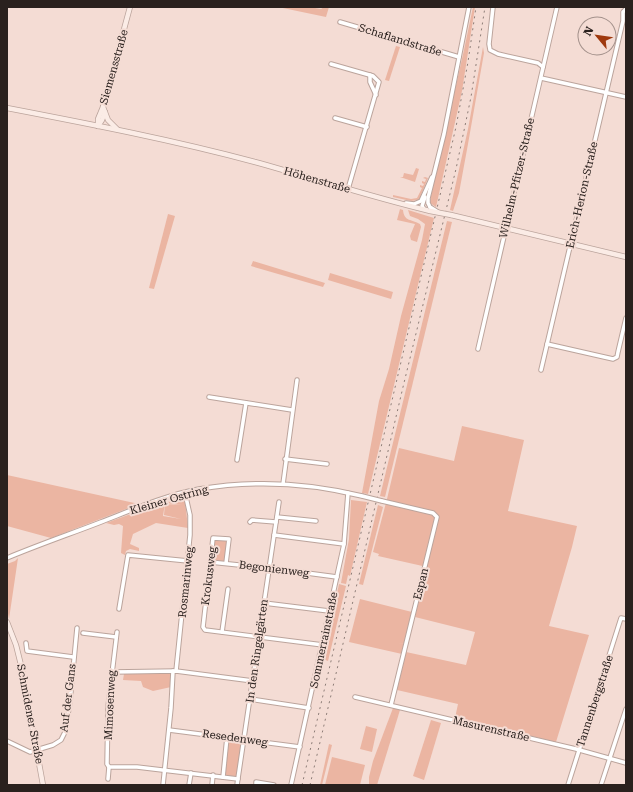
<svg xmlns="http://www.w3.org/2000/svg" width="633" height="792" viewBox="0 0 633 792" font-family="'Roboto Serif',serif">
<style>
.green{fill:#ebb5a2}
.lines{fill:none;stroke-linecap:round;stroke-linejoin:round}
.minor-casing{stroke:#bba49c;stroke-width:5.5}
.secondary-casing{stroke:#bba49c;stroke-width:6}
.minor{stroke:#fff;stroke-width:3.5}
.secondary{stroke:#fbece6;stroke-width:4.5}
.rail{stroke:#8d7d77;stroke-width:1;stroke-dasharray:2 4;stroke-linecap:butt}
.minor-bridge-casing{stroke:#bba49c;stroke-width:5.5;stroke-linecap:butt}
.secondary-bridge-casing{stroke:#bba49c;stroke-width:6;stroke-linecap:butt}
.minor-bridge{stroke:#fff;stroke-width:3.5}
.secondary-bridge{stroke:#fbece6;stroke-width:4.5}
.labels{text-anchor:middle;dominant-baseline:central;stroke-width:4;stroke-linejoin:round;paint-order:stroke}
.street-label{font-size:11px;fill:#2a211e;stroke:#f4dcd4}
</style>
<rect width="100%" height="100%" fill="#f4dcd4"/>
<g class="green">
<path d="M278 7H309L321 9 324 7H329L326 17Z"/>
<path d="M473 7H475L462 91 436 207 430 203 431 196 464 50Z"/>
<path d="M396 46 400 47 389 81 385 80Z"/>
<path d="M483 47 484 53 468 144 459 193 453 211 450 210 468 129Z"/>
<path d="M416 168 419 169 415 182 400 177H403L404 173 413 175Z"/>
<path d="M425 177 428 178 419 200 411 201 393 197V195L411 199 417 198 422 188 420 187V185L423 186 424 184 422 183V181L425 182 426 179 423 178Z"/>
<path d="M400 209 403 210C404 222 412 219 420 224L421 227 417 242 411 240 410 236 415 224 397 220Z"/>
<path d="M408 210 434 218 368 494 362 493 379 401 389 369 401 316 422 240 425 224 418 219 410 216Z"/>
<path d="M168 214 175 216 154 289 149 288Z"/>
<path d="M447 221 452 222 385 497 380 496Z"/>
<path d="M253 261 325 283 323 287 251 266Z"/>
<path d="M330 273 393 292 391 299 328 280Z"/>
<path d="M462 426 524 440 508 511 577 526 572 547 549 626 589 635 556 742 455 718 458 704 397 690 406 652 466 665 475 632 415 617 427 567 378 556 379 554 373 552 387 499 399 448 454 461Z"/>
<path d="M7 475 139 504 51 538 7 526Z"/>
<path d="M182 497 185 500 188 528 156 523 133 534 130 544 139 548V551L130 549 126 551 125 555 121 553 123 526 119 524 114 525 106 523 161 503H165L163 516 181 519 164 515 165 504 182 505 165 503Z"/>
<path d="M351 500 367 502 350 576 348 575 346 584 341 583 349 539Z"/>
<path d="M378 505 383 507 363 585 359 584Z"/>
<path d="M213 538 229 539 226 563 210 562Z"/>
<path d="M18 558 9 619 7 608V564L15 561Z"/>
<path d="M339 584 346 586 328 661 323 659Z"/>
<path d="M360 599 412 612 405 644 398 643 404 644 402 654 349 642Z"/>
<path d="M124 674H172L171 687 153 691 143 687 141 681 123 680Z"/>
<path d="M393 708 400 710 377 785H369V777L373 761Z"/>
<path d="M431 720 441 723 424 780 413 776Z"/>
<path d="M366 726 377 729 372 752 360 749Z"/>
<path d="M227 737 243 740 238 779 223 777Z"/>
<path d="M329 744 332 745 322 785H320Z"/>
<path d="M332 757 365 765 360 785H325Z"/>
</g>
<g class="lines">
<defs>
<g id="minor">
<path d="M493 7 489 44 490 50 498 54 538 63 543 67"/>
<path d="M340 22 459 57"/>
<path d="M331 64 373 76 379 82 348 189"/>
<path d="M370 75V82L376 95"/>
<path d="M541 78 626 97"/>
<path d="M335 118 367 127"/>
<path d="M406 203 414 204 421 201 432 177"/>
<path d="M430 207 428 203V198L444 134 469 7"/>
<path d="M424 209 422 206 425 197"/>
<path d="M547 344 613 359 617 357 618 352 626 318"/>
<path d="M478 349 557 7"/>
<path d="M541 370 623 21V12L626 9"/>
<path d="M209 397 292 410"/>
<path d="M285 459 327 464"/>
<path d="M237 460 246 403"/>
<path d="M283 484 297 380"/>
<path d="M382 501 433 513 437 517 391 705"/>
<path d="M277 517 316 521"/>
<path d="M250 522 252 520 276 522"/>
<path d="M274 535 344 544"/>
<path d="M7 558C38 545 70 534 101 522 132 510 166 495 199 489 253 480 310 483 362 496"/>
<path d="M210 562 269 568 337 577"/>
<path d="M226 563 229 539 213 538 203 627 205 630 323 645"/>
<path d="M264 603 329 611"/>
<path d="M119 609 128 555 188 561"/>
<path d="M222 632 228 589"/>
<path d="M83 633 116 637"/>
<path d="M26 643 27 651 73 657"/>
<path d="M176 671 190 535V515L185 493"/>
<path d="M113 672 176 671 253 681"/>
<path d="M355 697 576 749 626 763"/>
<path d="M250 699 309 708"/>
<path d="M169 730 300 747"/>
<path d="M7 741 30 752 53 745 61 740 65 732 70 702 77 628"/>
<path d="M109 767H137L238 779"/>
<path d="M223 777 227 737"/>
<path d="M108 779 109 767 107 764 108 707 117 632"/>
<path d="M163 785 171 708 173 671"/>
<path d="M189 785 191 773"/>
<path d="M212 785 213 775"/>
<path d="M237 785 279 502"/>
<path d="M256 785V782L274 785"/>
<path d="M291 785 344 544 348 493"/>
<path d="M568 785 621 618 626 619"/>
<path d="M601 785 626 709"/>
</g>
<g id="secondary">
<path d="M103 107 108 120 117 129"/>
<path d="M7 108C90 124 173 140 255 162 313 178 371 197 430 211"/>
<path d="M98 126V119L103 107 130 7"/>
<path d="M98 126 102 120 105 112"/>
<path d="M451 215 626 257"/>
<path d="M7 622 16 645 21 665 43 785"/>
</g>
</defs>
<use href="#minor" class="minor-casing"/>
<use href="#secondary" class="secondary-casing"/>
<use href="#minor" class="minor"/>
<use href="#secondary" class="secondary"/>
<g class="rail">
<path d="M302 785 456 127 468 62 476 7"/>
<path d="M310 785 403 387 456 169 471 97 485 7"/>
</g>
<defs>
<g id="minor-bridge">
<path d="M430 207 438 212"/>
<path d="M362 496 382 501"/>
</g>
<path id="secondary-bridge" d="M430 211 451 215"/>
</defs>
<use href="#minor-bridge" class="minor-bridge-casing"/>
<use href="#secondary-bridge" class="secondary-bridge-casing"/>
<use href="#minor-bridge" class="minor-bridge"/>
<use href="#secondary-bridge" class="secondary-bridge"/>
</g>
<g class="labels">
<g class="street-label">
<text transform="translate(400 40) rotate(17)">Schaflandstraße</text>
<text transform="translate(114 67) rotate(-74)">Siemensstraße</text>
<text transform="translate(517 178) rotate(-77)">Wilhelm-Pfitzer-Straße</text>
<text transform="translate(317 180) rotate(16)">Höhenstraße</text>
<text transform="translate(582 195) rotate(-77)">Erich-Herion-Straße</text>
<text transform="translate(169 500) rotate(-16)">Kleiner Ostring</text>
<text transform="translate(274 569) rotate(7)">Begonienweg</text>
<text transform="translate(209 576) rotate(-83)">Krokusweg</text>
<text transform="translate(186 582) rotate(-84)">Rosmarinweg</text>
<text transform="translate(421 584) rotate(-76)">Espan</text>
<text transform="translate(324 640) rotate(-78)">Sommerrainstraße</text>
<text transform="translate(257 651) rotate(-82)">In den Ringelgärten</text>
<text transform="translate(68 698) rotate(-83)">Auf der Gans</text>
<text transform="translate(595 701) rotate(-72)">Tannenbergstraße</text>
<text transform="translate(110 705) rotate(-87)">Mimosenweg</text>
<text transform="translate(30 714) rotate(79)">Schmidener Straße</text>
<text transform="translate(491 729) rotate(13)">Masurenstraße</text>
<text transform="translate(235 738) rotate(8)">Resedenweg</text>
</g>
</g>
<rect width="633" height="792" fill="none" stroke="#2a211e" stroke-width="16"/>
<g transform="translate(597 36) rotate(299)"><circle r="19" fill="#f4dcd4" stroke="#a3918b"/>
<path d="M0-3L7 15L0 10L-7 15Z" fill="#9f390e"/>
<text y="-6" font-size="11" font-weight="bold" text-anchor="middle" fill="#2a211e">N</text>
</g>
</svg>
